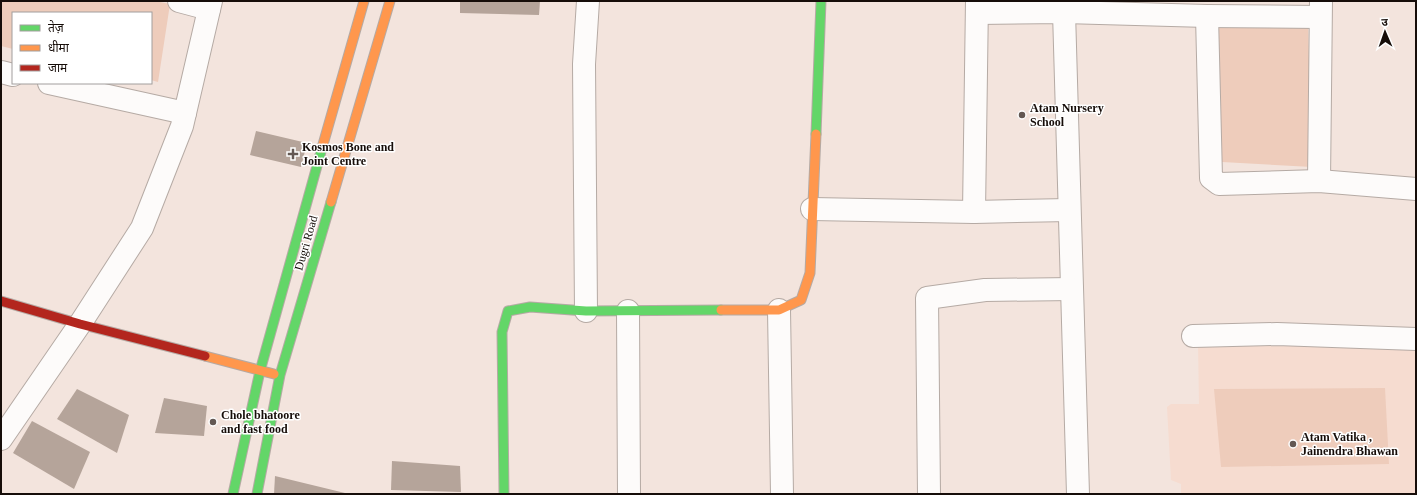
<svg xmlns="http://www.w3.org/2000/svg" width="1417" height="495" viewBox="0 0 1417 495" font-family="'Times New Roman','Noto Sans Devanagari',serif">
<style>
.built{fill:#f6dcd0}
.green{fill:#ecb}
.building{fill:#b5a49a}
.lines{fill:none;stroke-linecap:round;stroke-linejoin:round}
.street-casing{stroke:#b5aaa4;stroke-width:24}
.fast-casing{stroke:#b5aaa4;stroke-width:11}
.slow-casing{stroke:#b5aaa4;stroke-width:11}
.jam-casing{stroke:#b5aaa4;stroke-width:11}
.street{stroke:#fdfbfa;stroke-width:22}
.fast{stroke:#63d668;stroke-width:9}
.slow{stroke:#ff974d;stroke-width:9}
.jam{stroke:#b3261e;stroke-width:9}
.poi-dot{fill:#635853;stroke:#fff;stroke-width:1.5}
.labels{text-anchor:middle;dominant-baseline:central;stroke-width:3;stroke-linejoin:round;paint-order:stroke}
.poi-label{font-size:12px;font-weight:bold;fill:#160d09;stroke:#fff;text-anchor:start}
.street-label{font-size:12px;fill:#160d09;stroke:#fff}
</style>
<rect width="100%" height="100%" fill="#f3e4dd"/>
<path class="built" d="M1198 343 1416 350V494H1181V484L1171 480 1167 407 1171 404H1199Z"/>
<g class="green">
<path d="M1 1H155L170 4 158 82 151 80V13H13V49L1 46Z"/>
<path d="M1308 25 1312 167 1222 162 1218 26Z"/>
<path d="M1385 388 1389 464 1221 467 1214 389Z"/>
</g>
<g class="building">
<path d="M471 1H540L539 15 460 13V2H471Z"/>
<path d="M256 131 307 143 301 167 250 155Z"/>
<path d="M77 389 129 415 117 453 57 419Z"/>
<path d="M164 398 207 406 204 436 155 433Z"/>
<path d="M32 421 90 452 74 489 13 453Z"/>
<path d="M392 461 460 466 461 492 391 490Z"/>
<path d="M275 476 345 493V494H274Z"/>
</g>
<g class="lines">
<defs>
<g id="street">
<path d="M179 1 209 9"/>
<path d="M1064 12 1078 494"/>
<path d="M977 13 1064 12 1207 16 1320 17"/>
<path d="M1207 16 1211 178 1219 184 1319 181 1416 189"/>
<path d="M1 72 13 75"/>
<path d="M49 83 185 113"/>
<path d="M1319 181 1321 1"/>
<path d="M812 209 974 212 1069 210"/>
<path d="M974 212 977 1"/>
<path d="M779 310 782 494"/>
<path d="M586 311 584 64 588 1"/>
<path d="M628 311 629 494"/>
<path d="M1193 336 1277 334 1416 339"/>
<path d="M1 439 80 324 142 228 182 126 211 1"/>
<path d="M929 494 927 298 985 290 1072 289"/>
</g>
<g id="fast">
<path d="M816 134 821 1"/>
<path d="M233 494 260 371 322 148"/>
<path d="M257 494 280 375 331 202"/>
<path d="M504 494 502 332 508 311 530 307 586 311 721 310"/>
</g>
<g id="slow">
<path d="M322 148 364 1"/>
<path d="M331 202 390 1"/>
<path d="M721 310H779L801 300 810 273 816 134"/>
<path d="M205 356 274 374"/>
</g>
<path id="jam" d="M1 301 80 324 205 356"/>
</defs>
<use href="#street" class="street-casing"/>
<use href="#fast" class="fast-casing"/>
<use href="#slow" class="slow-casing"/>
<use href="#jam" class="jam-casing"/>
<use href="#street" class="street"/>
<use href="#fast" class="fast"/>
<use href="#slow" class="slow"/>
<use href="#jam" class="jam"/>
</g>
<g class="poi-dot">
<circle cx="1022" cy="115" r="4"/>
<path d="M291 148h4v4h4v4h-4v4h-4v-4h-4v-4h4z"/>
<circle cx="213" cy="422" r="4"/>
<circle cx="1293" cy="444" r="4"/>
</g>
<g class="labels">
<g class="poi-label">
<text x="1030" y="108">Atam Nursery<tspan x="1030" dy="14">School</tspan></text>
<text x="302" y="147">Kosmos Bone and<tspan x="302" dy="14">Joint Centre</tspan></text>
<text x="221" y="415">Chole bhatoore<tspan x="221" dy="14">and fast food</tspan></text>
<text x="1301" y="437">Atam Vatika ,<tspan x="1301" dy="14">Jainendra Bhawan</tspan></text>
</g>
<g class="street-label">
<text transform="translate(306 243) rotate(-74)">Dugri Road</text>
</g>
</g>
<rect width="1417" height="495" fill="none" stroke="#160d09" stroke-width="4"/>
<rect x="12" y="12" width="140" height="72" fill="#ffffff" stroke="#a29e9d"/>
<rect x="20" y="25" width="20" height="6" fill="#63d668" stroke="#a29e9d"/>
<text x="48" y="32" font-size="12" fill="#160d09">तेज़</text>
<rect x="20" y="45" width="20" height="6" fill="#ff974d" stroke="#a29e9d"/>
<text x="48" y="52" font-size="12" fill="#160d09">धीमा</text>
<rect x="20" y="65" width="20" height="6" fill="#b3261e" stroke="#a29e9d"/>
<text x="48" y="72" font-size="12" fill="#160d09">जाम</text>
<g transform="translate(1385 32) rotate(358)" stroke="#ffffff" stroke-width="3" paint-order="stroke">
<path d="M0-3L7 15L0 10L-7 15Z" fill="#160d09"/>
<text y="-6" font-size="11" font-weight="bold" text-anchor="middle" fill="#160d09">उ</text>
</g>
</svg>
